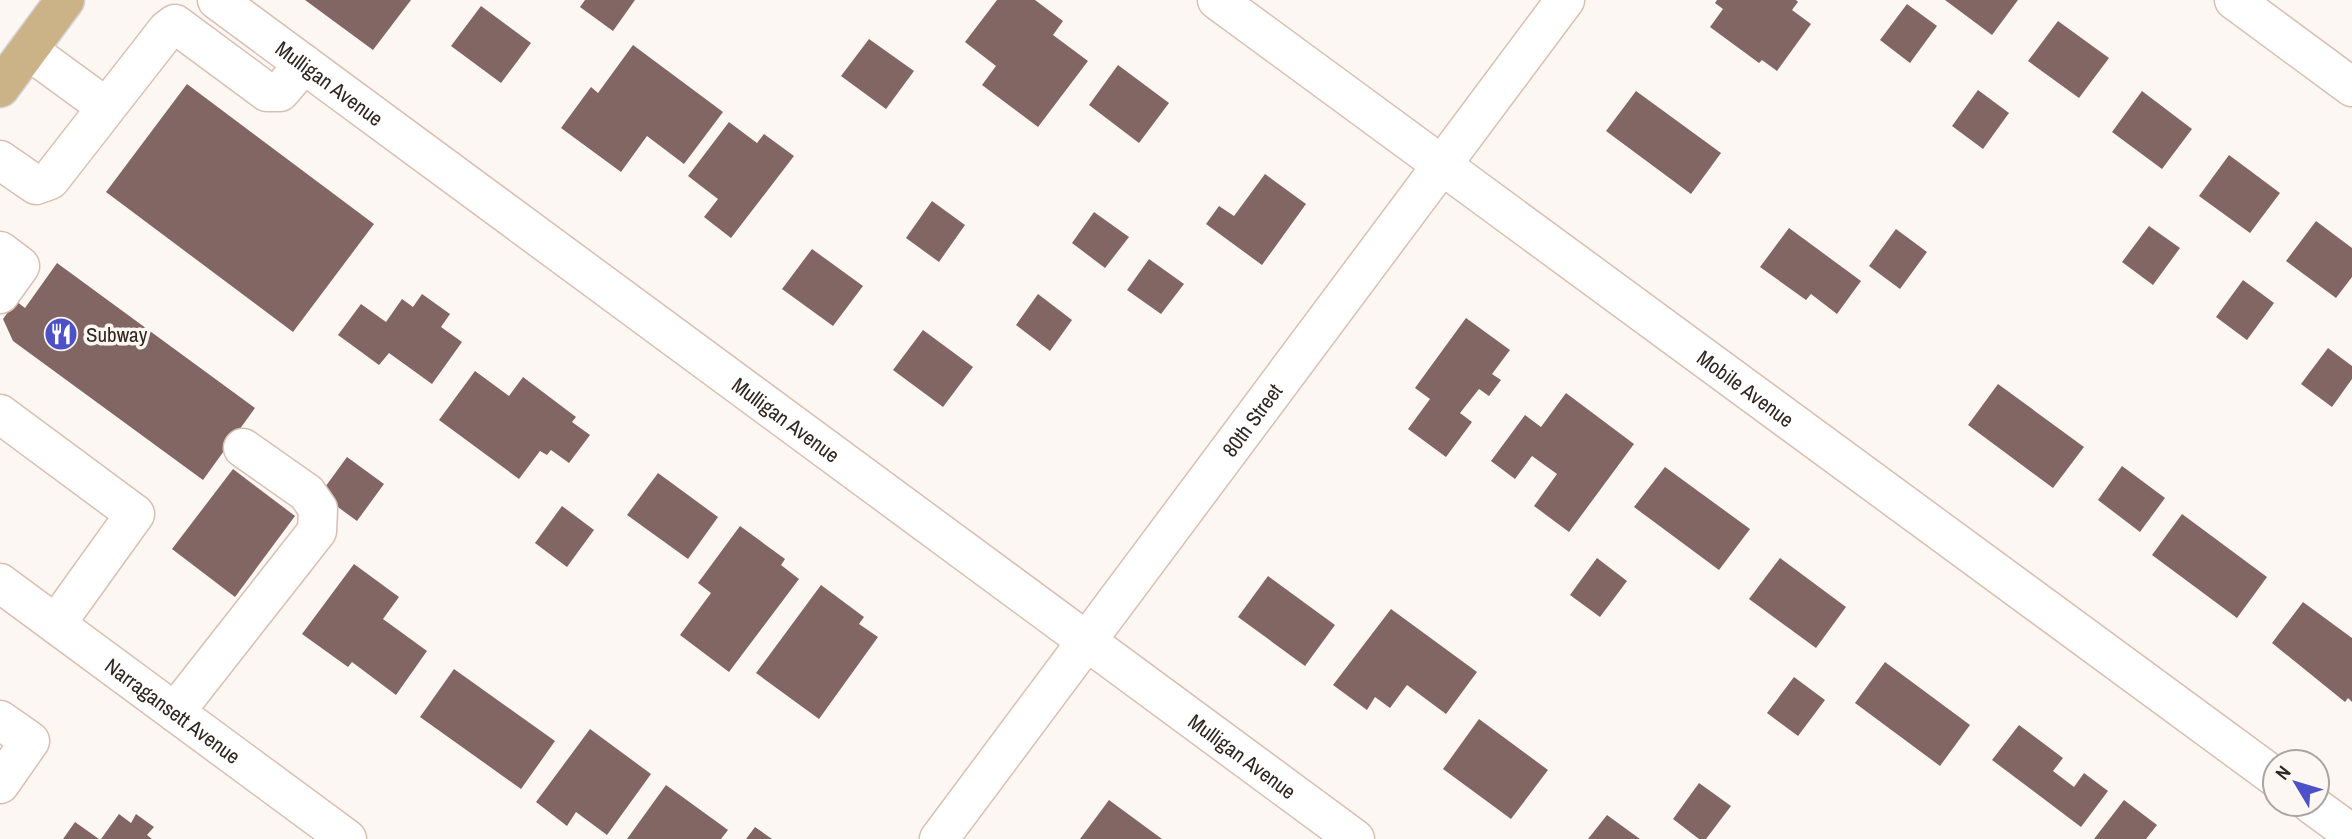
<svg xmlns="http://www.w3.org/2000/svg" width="2352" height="839" viewBox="0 0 2352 839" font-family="'Archivo Narrow',sans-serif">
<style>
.building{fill:#826664}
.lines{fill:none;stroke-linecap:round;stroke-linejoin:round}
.minor-casing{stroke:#dabfb1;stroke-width:41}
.major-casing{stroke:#d6d4d3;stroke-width:41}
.minor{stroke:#fff;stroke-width:38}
.major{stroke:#cbb287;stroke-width:38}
.labels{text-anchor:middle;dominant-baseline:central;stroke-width:7;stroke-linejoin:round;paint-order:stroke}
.street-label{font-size:21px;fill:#312721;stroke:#fdf7f4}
.poi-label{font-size:21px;fill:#312721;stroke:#fdf7f4;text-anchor:start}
</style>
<rect width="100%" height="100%" fill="#fdf7f4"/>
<g class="building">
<path d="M305 0H411L373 50Z"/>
<path d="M585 0H635L613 31 580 7Z"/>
<path d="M997 0H1035L1063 21 1053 35 1088 61 1038 127 982 85 996 66 965 42Z"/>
<path d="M1717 0H1796L1798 2 1792 10 1811 24 1777 71 1762 60 1759 63 1710 27 1723 9 1715 3Z"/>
<path d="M1945 0H2018L1992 35Z"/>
<path d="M1907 4 1937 26 1910 63 1880 40Z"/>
<path d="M481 6 531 43 501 83 451 46Z"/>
<path d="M2058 21 2109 58 2079 98 2028 61Z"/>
<path d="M869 39 914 71 886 109 841 76Z"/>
<path d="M633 45 723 112 684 164 647 136 621 172 561 128 591 87 598 93Z"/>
<path d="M1118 65 1169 103 1139 143 1089 105Z"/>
<path d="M187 84 374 224 293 332 106 192Z"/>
<path d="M1978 90 2009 113 1983 149 1952 126Z"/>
<path d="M1636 91 1721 153 1691 194 1606 131Z"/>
<path d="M2142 91 2192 129 2162 169 2112 132Z"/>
<path d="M729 122 757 143 764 134 794 156 731 238 704 217 718 199 688 176Z"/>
<path d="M2229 155 2280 193 2250 233 2199 196Z"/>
<path d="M1265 174 1306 204 1262 265 1206 224 1219 206 1234 216Z"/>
<path d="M932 201 965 225 939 262 906 238Z"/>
<path d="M1094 212 1129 237 1105 268 1072 243Z"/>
<path d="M2316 221 2352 248V277L2336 298 2286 261Z"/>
<path d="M2149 226 2180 248 2153 285 2122 262Z"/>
<path d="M1789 228 1861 281 1837 314 1811 294 1806 300 1760 267Z"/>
<path d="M1896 229 1927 252 1900 289 1869 266Z"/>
<path d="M812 249 863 286 833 326 782 289Z"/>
<path d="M1149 259 1184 284 1161 314 1127 290Z"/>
<path d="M57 263 255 408 203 480 13 341 3 319 16 301 25 308Z"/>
<path d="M2243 280 2274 303 2247 340 2216 317Z"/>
<path d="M422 294 450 314 441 327 462 342 432 384 389 353 379 365 338 335 361 304 386 322 402 299 413 307Z"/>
<path d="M1038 294 1072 320 1050 351 1016 325Z"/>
<path d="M1466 318 1510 350 1492 374 1501 380 1489 396 1479 389 1460 413 1472 422 1446 457 1408 429 1430 399 1415 388Z"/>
<path d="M923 330 973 367 943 407 893 370Z"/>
<path d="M2328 348 2352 366V379L2332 407 2301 384Z"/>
<path d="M475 371 509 396 523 377 576 417 572 422 590 435 569 463 551 450 547 455 540 451 519 479 439 420Z"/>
<path d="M1998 384 2084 447 2053 488 1968 425Z"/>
<path d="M1566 393 1634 444 1569 532 1534 506 1557 474 1532 456 1515 479 1491 461 1525 415 1541 427Z"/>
<path d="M347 457 384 484 357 521 320 494Z"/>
<path d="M2122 466 2165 498 2140 532 2098 500Z"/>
<path d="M1665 467 1750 529 1719 570 1634 507Z"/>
<path d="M233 469 295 516 235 597 172 549Z"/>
<path d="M658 473 718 517 688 559 627 515Z"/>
<path d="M562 506 594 530 567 567 535 543Z"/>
<path d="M2182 514 2267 577 2237 618 2152 555Z"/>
<path d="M740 526 785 559 781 565 799 579 729 672 680 635 711 593 698 583Z"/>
<path d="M1597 558 1627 581 1600 617 1570 595Z"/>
<path d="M1780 558 1846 607 1816 648 1749 599Z"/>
<path d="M354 564 399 597 383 619 427 651 396 695 352 662 348 667 302 634Z"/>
<path d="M1268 576 1335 625 1305 666 1238 617Z"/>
<path d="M821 585 864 617 859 624 878 637 819 719 756 673Z"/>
<path d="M2303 602 2352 638V702L2348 698 2345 702 2272 643Z"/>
<path d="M1391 609 1477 672 1446 714 1407 685 1390 708 1375 697 1367 710 1333 685Z"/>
<path d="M1885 662 1970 725 1940 766 1855 703Z"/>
<path d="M454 669 555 741 521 789 420 717Z"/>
<path d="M1794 677 1825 700 1798 736 1767 713Z"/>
<path d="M1479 719 1548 770 1511 819 1443 769Z"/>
<path d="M2019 725 2063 758 2053 771 2074 787 2084 773 2108 791 2081 827 1992 760Z"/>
<path d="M590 729 651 774 607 835 576 812 567 826 536 802Z"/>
<path d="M1699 783 1731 806 1706 839H1699L1673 819Z"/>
<path d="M666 785 728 830 721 839H627Z"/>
<path d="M1109 800 1162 839H1080Z"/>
<path d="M2124 800 2157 825 2146 839H2094Z"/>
<path d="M119 814 131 823 136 814 154 827 147 835 152 839H101Z"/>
<path d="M1607 815 1640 839H1588Z"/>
<path d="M75 822 99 839H63Z"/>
<path d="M755 827 772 839H746Z"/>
</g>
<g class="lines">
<defs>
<g id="minor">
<path id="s1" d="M217 0 1355 839"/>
<path id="s2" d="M1217 0 2275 777"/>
<path d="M2234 0 2352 87"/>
<path d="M28 50 106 107"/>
<path d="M0 160 36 185 50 180 167 30 175 24 267 92H280L304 64"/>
<path d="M0 251 20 266 0 294"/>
<path d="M0 414 135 514 56 624"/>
<path id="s3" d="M0 583 347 839"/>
<path d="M175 712 317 531 318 509 307 493 243 448"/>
<path d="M0 720 30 741 0 784"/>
<path d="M2311 804 2352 834"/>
<path id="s4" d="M939 839 1565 0"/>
</g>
<path id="major" d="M0 88 65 0"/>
</defs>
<use href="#minor" class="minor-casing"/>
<use href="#major" class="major-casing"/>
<use href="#minor" class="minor"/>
<use href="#major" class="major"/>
</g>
<defs>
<symbol id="restaurant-disc" viewBox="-11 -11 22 22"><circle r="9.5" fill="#4d51c8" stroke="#fdf7f4"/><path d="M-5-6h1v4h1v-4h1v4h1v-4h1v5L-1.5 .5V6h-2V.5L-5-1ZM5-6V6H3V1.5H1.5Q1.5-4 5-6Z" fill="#fff"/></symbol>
</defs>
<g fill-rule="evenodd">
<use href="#restaurant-disc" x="42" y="315" width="38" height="38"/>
</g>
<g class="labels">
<g class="street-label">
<text stroke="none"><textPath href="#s1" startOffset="140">Mulligan Avenue</textPath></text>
<text stroke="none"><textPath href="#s2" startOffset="656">Mobile Avenue</textPath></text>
<text stroke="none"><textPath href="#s1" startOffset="707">Mulligan Avenue</textPath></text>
<text stroke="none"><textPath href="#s4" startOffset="523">80th Street</textPath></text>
<text stroke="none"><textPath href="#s3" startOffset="215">Narragansett Avenue</textPath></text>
<text stroke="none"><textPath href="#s1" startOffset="1274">Mulligan Avenue</textPath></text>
</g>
<g class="poi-label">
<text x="86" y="334">Subway</text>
</g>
</g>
<g transform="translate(2296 783) rotate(308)"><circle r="33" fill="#fdf7f4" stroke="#aba4a0" stroke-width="2"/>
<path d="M0-5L12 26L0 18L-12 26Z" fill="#4d51c8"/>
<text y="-10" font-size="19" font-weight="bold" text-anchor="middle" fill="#312721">N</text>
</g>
</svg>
